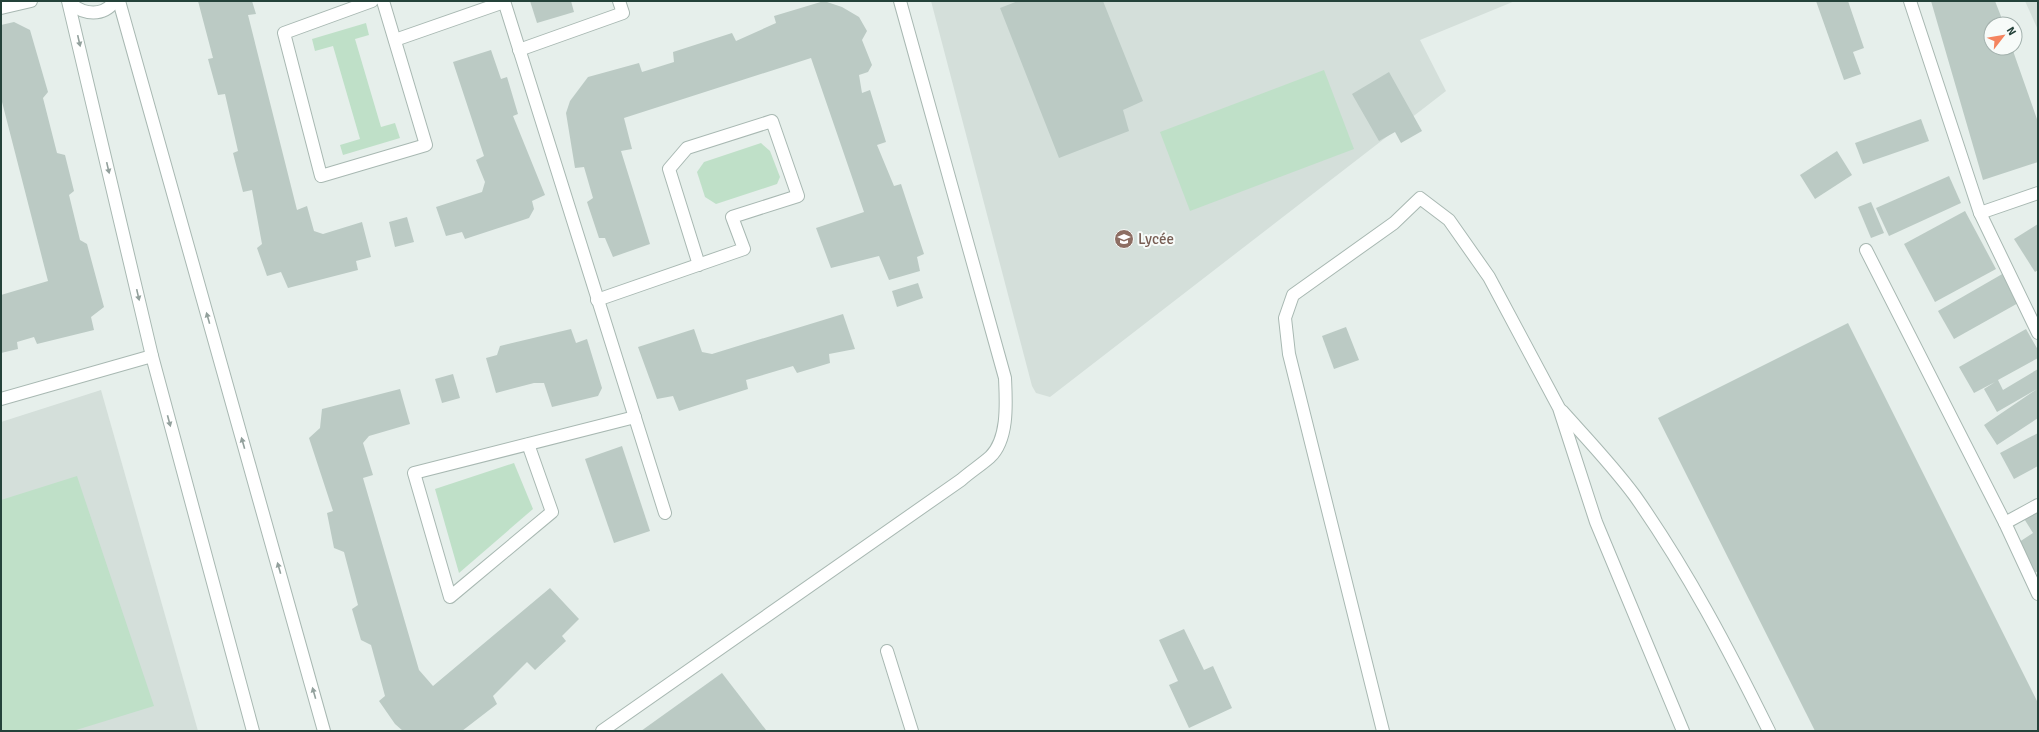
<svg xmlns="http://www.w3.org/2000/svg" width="2039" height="732" viewBox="0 0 2039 732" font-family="Signika,sans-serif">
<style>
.built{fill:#d4dfda}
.green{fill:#bfe0c8}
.building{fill:#bbcac4}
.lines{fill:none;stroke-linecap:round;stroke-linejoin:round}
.minor-casing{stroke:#a8b8b2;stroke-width:14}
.minor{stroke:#fff;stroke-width:12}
.oneway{fill:#92a09c}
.labels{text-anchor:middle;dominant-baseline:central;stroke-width:4;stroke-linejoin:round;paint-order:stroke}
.education-label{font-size:15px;fill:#785e54;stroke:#f7fbf9;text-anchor:start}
</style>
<rect width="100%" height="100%" fill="#e6efeb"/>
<g class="built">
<path d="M931 1H1515L1420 40 1446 91 1050 397 1036 393 1032 386Z"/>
<path d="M2025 1H2038V30Z"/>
<path d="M101 390 198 731H1V422Z"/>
</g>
<g class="green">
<path d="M366 23 369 35 355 39 381 127 395 123 400 138 343 155 340 145 360 139 333 46 315 51 312 39Z"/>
<path d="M1324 70 1354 149 1190 211 1160 132Z"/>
<path d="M761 143 770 151 780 177 777 184 716 204 705 197 697 172 704 162Z"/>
<path d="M514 463 533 509 459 573 435 489Z"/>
<path d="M77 476 154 706 73 731H1V500Z"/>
</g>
<g class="building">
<path d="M198 1H252L256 14 248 15 297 210 307 206 314 231 323 234 362 222 371 257 356 261 358 270 288 288 281 272 267 276 257 248 262 244 252 190 243 192 233 153 238 151 225 94 218 95 208 59 213 58Z"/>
<path d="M530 1H571L574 12 537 23Z"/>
<path d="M824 1 842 7 859 17 867 31 862 40 872 65 868 72 859 75 862 93 870 90 886 142 877 145 894 186 901 184 924 254 917 257 920 271 889 280 879 256 831 268 816 228 864 212 811 58 624 118 632 149 621 151 650 244 613 257 605 238H599L587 202 593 198 584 167 575 168 566 113 570 101 588 77 639 63 642 72 674 62 673 52 732 33 736 41 776 23 774 16Z"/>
<path d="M1018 1H1103L1143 101 1123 110 1129 131 1059 158 1000 8Z"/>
<path d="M1816 1H1848L1864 48 1853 52 1861 74 1844 80Z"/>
<path d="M1931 1H1995L2004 24H1991V48H2012L2038 122V162L1983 180Z"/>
<path d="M14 22 30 30 48 92 43 98 57 153 65 155 74 191 69 195 80 240 87 244 104 307 91 317 94 330 37 344 34 337 17 342 18 349 1 353V295L48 281 1 98V25Z"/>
<path d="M491 50 501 79 507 77 518 114 513 116 545 195 532 201 534 209 529 218 465 239 462 232 446 236 436 207 482 192 485 182 476 160 484 156 453 62Z"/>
<path d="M1389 72 1422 131 1401 143 1395 132 1379 141 1352 94Z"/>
<path d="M1921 119 1929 141 1863 164 1855 143Z"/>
<path d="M1837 151 1852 175 1815 199 1800 175Z"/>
<path d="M1949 176 1961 203 1889 236 1876 208Z"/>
<path d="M1871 202 1884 233 1871 238 1858 207Z"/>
<path d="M1965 211 1996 269 1935 302 1904 244Z"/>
<path d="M407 217 414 242 395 247 389 222Z"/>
<path d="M2038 224V270L2035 272 2014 239Z"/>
<path d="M2004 273 2020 302 1954 339 1938 311Z"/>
<path d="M918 283 923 298 897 307 892 291Z"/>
<path d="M843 314 855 349 829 354 830 363 797 373 793 366 746 380 748 389 679 411 673 396 657 399 638 347 694 329 702 352 712 354Z"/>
<path d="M1848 323 2038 703V731H1815L1658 418Z"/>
<path d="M1346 327 1359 360 1334 369 1322 336Z"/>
<path d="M571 329 576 343 587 339 602 388 598 396 552 407 544 383H534L496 393 486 358 497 355 500 346Z"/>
<path d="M2026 329 2038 350V358L1998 380 2003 390 2038 369V418L1997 445 1984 425 2037 389 1997 412 1984 389 1995 382 1974 393 1959 367Z"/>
<path d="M453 374 460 398 442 403 435 379Z"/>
<path d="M400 389 410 424 369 436 363 443 373 475 363 478 419 670 433 686 550 588 579 619 562 636 566 641 535 670 527 662 493 696 497 704 462 731H403L395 724 379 701 385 696 371 645 361 640 352 609 358 605 344 552 334 548 327 513 333 511 309 438 320 428 322 409Z"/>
<path d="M2038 433V466L2014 479 2000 453Z"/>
<path d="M622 446 650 531 614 543 585 459Z"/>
<path d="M2038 508V571L2031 575 2013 546 2033 533 2023 517Z"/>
<path d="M1184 629 1204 670 1213 666 1232 708 1189 728 1169 685 1178 681 1159 640Z"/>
<path d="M722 673 766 730 763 731H641Z"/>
</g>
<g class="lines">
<defs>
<g id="minor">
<path d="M68 1 152 356 253 731"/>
<path d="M119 1 324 731"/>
<path d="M372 1 284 33 321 176 426 145 383 1"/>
<path d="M504 1 665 513"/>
<path d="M1910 1 1980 213 2038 333"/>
<path d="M70 3C84 15 103 17 115 1"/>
<path d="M1 8 31 1"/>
<path d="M395 40 504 2"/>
<path d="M519 50 623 13 619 1"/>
<path d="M1980 213 2038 193"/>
<path d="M1866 250 2005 523 2038 594"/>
<path d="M597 300 744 249 732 217 798 196 772 121 687 148 669 169 699 265"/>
<path d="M1 399 152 356"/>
<path d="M1562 411C1587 439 1613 466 1635 496 1687 570 1729 650 1769 731"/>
<path d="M528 444 552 512 450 597 414 473 635 417"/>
<path d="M2005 523 2038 505"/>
<path d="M887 651 912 731"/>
<path d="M602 731 961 480C970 472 981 465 990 457 1009 439 1006 401 1005 378L900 1"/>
<path d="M1383 731 1289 354 1285 318 1293 295 1394 223 1420 198 1449 220 1489 277 1559 408 1596 522 1683 731"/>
</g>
</defs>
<use href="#minor" class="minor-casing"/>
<use href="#minor" class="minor"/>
</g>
<defs><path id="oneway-solid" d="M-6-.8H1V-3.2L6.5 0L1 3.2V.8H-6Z"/></defs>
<g class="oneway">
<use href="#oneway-solid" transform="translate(79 41) rotate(77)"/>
<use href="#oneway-solid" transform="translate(108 168) rotate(77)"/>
<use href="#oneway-solid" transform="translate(138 295) rotate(77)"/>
<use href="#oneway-solid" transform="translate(208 318) rotate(-106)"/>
<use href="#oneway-solid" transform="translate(169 421) rotate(75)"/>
<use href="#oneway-solid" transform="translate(243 443) rotate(-106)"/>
<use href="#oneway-solid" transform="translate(279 568) rotate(-106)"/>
<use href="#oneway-solid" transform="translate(314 693) rotate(-106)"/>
</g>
<defs>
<symbol id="school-disc" viewBox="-11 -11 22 22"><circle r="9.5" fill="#8d6e63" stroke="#f7fbf9"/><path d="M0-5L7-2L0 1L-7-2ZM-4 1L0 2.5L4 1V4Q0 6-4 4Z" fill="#fff"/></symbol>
</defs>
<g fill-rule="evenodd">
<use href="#school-disc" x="1113" y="228" width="22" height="22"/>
</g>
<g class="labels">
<g class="education-label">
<text x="1138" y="239">Lycée</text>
</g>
</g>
<rect width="2039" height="732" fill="none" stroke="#24423a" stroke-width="4"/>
<g transform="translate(2003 36) rotate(59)"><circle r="19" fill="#f7fbf9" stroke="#a3b1ad"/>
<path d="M0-3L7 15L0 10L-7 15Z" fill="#f4845f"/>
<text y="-6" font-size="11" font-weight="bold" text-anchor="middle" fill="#24423a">N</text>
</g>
</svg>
